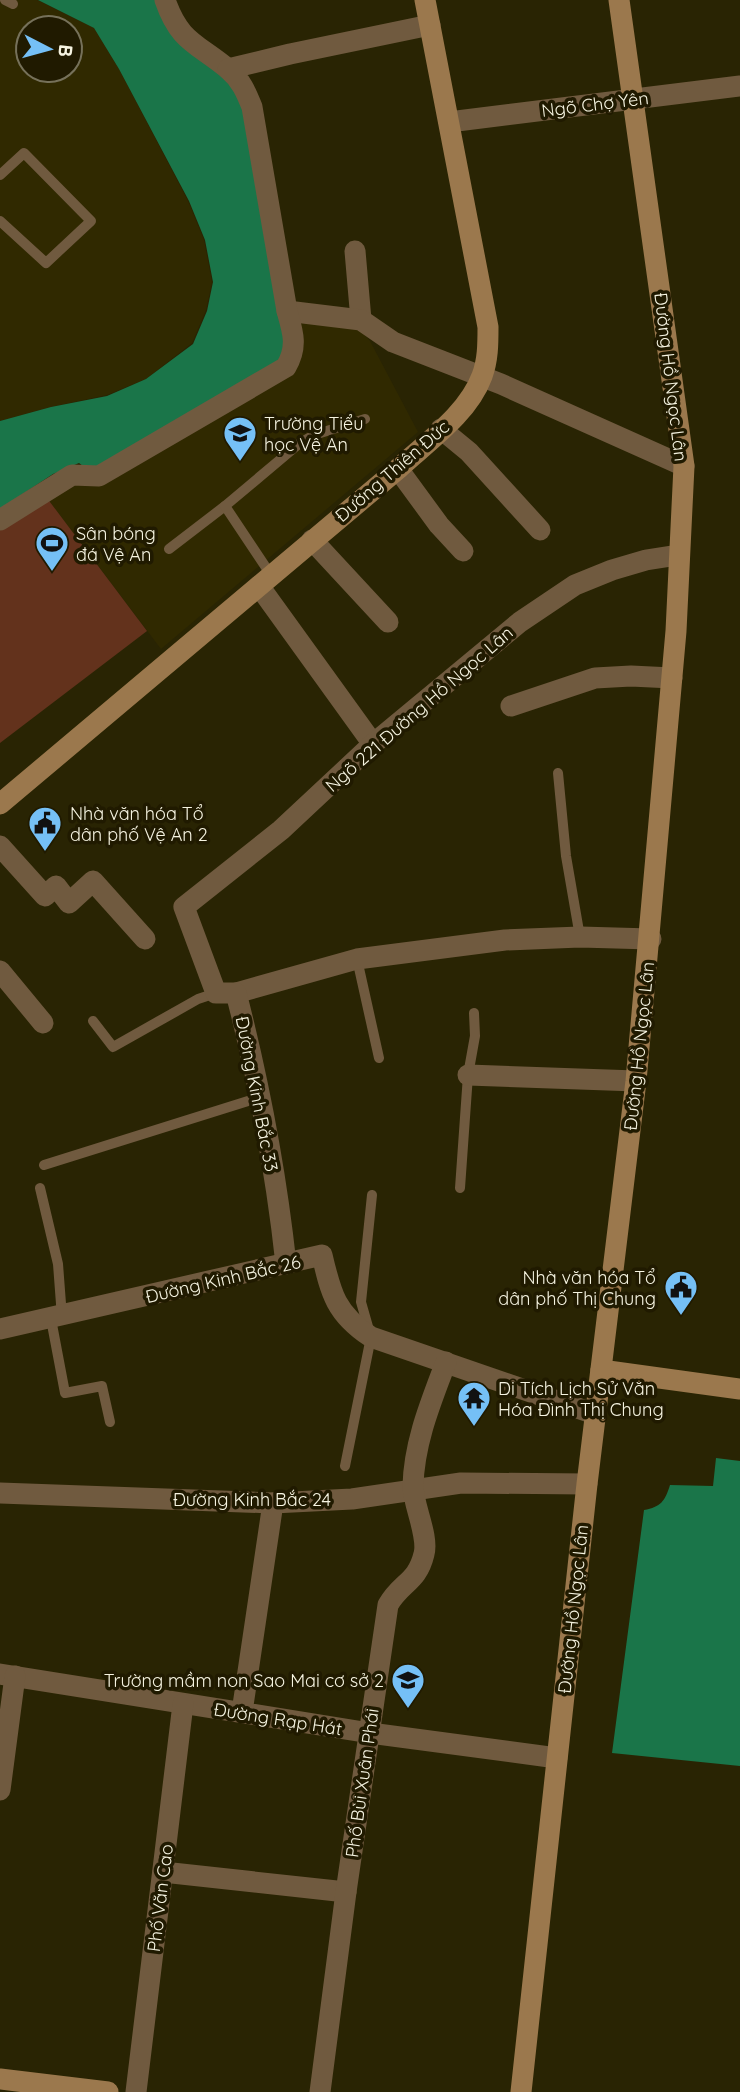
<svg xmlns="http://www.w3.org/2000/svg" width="740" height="2092" viewBox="0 0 740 2092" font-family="Quicksand,sans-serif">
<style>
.built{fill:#302900;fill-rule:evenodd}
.green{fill:#63321c}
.water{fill:#1a7549}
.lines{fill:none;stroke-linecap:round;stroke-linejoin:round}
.lane{stroke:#705a3f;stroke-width:10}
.street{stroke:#705a3f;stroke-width:21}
.secondary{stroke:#9b784d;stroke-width:21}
.labels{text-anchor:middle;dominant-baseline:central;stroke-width:7;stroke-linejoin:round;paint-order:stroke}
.street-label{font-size:18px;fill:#f6f4e1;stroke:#201a00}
.poi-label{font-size:18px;fill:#f6f4e1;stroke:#201a00;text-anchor:start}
</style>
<rect width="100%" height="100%" fill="#292403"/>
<g class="built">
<path d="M0 0H37L94 28 119 69 188 201 204 240 212 282 206 310 192 343 146 379 107 395 51 407 0 421ZM28 28H70V70H28Z"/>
<path d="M294 316 358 327 370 341 418 432 161 649 44 494Z"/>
</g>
<path class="green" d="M38 486 147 631 0 743V516Z"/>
<g class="water">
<path d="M38 0H160L228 75 242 98 294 340 285 363 91 472 79 463 53 474 0 509V421L51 407 107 396 146 379 193 344 207 311 213 282 205 240 189 201 119 69 94 28Z"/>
<path d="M716 1458 740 1461V1766L612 1753 644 1510C661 1507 665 1501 670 1485L713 1486Z"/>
</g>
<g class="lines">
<g class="lane">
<path d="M5 0 13 4"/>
<path d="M0 175 24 153 91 221 46 263 0 221"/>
<path d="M169 549 225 506"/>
<path d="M271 575 225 506 300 443 314 435 365 419"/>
<path d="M558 773 566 856 580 937"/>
<path d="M357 959 379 1058"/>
<path d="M93 1021 113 1047 198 999 216 993"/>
<path d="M44 1165 261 1097"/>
<path d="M40 1188 58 1264 62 1317"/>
<path d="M460 1188 468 1075 475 1036 474 1013"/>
<path d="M51 1319 65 1393 102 1386 110 1422"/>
<path d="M345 1466 371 1337 361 1302 372 1195"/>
</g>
<g class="street">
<path d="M165 0C180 43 197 43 228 69"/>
<path d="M449 122 740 86"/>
<path d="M355 251 361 320"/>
<path d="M287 311 361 320 393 342 501 384 684 466"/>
<path d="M441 429 469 452 540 530"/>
<path d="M398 469 439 525 463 551"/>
<path d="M0 520 72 475 99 476 286 367C298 347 293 332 287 311L252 107C246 92 241 80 228 69L290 54 430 25"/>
<path d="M312 540 388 622"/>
<path d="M259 586 373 744"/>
<path d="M511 706 595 678 631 676 672 678"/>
<path d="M0 846 45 896 56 886 69 903 93 881 145 939"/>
<path d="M0 971 43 1023"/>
<path d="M236 993 357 959 505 940 580 937 651 939"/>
<path d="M468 1075 636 1081"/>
<path d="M286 1264C276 1172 259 1082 236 993H216L184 907 281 830 373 744 520 622 575 585 612 570 646 560 678 555"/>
<path d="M0 1329 322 1255C331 1294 336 1314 371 1337L595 1414"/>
<path d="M0 1493 273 1503 352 1499 461 1483 587 1484"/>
<path d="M0 1674 370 1733 557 1758"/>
<path d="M242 1712 273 1503"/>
<path d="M0 1790 15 1676"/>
<path d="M163 1872 346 1892"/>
<path d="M136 2092 183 1704"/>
<path d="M320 2092 346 1892 388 1605C401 1582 417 1583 424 1554 429 1536 413 1505 413 1486 414 1442 431 1402 446 1362"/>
</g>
<g class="secondary">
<path d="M0 804 398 469C427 442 468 414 482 376 488 360 488 344 488 327L425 0"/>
<path d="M601 1370 740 1389"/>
<path d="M0 2079 108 2092"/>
<path d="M521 2092 587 1484 636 1081 676 631 684 466 619 0"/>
</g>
</g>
<defs>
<symbol id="school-pin" viewBox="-11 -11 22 30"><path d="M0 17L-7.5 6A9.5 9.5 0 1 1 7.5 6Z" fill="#75c0f6" stroke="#201a00"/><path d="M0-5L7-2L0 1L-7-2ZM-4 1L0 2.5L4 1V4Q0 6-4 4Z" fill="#111"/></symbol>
<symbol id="stadium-pin" viewBox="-11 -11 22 30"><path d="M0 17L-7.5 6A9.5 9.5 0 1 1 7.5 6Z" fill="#75c0f6" stroke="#201a00"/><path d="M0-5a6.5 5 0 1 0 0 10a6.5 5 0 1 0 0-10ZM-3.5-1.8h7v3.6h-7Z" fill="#111"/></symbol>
<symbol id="civic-pin" viewBox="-11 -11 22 30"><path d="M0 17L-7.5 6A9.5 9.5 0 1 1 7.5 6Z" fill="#75c0f6" stroke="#201a00"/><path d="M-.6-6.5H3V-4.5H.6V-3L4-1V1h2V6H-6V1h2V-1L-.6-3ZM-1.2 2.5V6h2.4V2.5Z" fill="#111"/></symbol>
<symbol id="temple-pin" viewBox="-11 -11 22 30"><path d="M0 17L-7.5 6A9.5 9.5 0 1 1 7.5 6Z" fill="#75c0f6" stroke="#201a00"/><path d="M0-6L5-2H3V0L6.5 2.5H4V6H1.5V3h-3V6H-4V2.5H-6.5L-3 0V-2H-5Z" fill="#111"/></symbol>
</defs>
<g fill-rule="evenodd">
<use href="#school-pin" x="221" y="414" width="38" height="52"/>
<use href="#stadium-pin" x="33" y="524" width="38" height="52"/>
<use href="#civic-pin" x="26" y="804" width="38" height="52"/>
<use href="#civic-pin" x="662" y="1268" width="38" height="52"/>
<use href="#temple-pin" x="455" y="1379" width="38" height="52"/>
<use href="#school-pin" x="389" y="1661" width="38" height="52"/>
</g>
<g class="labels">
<g class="street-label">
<text transform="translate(595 104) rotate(-7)">Ngõ Chợ Yên</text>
<text transform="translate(671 377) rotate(83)">Đường Hồ Ngọc Lân</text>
<text transform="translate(392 471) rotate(-41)">Đường Thiên Đức</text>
<text transform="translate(419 709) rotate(-41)">Ngõ 221 Đường Hồ Ngọc Lân</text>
<text transform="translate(639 1046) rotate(-84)">Đường Hồ Ngọc Lân</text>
<text transform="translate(257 1094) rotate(79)">Đường Kinh Bắc 33</text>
<text transform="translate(223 1279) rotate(-13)">Đường Kinh Bắc 26</text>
<text x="252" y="1499">Đường Kinh Bắc 24</text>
<text transform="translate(573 1609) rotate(-84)">Đường Hồ Ngọc Lân</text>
<text transform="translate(278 1719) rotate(9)">Đường Rạp Hát</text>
<text transform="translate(362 1783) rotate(-82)">Phố Bùi Xuân Phái</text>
<text transform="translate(160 1898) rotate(-83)">Phố Văn Cao</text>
</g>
<g class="poi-label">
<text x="264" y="423">Trường Tiểu<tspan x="264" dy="21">học Vệ An</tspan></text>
<text x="76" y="533">Sân bóng<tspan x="76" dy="21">đá Vệ An</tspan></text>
<text x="70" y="813">Nhà văn hóa Tổ<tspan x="70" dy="21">dân phố Vệ An 2</tspan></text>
<text x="656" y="1277" text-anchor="end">Nhà văn hóa Tổ<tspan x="656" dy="21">dân phố Thị Chung</tspan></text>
<text x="498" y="1388">Di Tích Lịch Sử Văn<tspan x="498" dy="21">Hóa Đình Thị Chung</tspan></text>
<text x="384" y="1680" text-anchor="end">Trường mầm non Sao Mai cơ sở 2</text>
</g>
</g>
<g transform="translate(49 49) rotate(96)"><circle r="33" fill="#201a00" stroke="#76715a" stroke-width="2"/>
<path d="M0-5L12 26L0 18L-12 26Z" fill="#75c0f6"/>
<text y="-10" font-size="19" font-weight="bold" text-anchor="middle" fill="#f6f4e1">B</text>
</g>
</svg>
